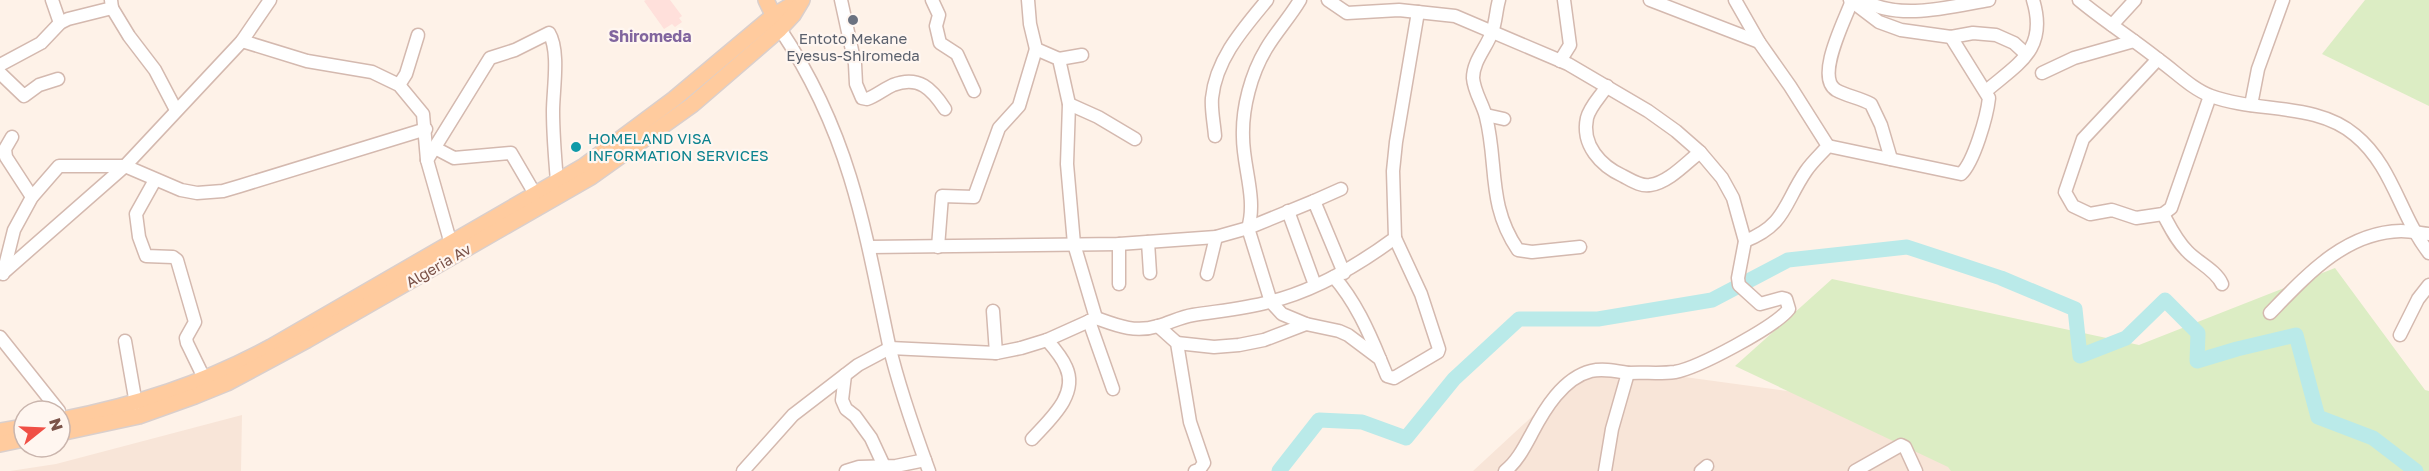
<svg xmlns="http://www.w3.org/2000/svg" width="2429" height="471" viewBox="0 0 2429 471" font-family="'Golos Text',sans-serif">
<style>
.residential{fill:#f8e5d8}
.commercial{fill:#ffe0db}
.green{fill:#dcedc4}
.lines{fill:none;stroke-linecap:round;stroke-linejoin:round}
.river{stroke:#baeae9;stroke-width:15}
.minor-casing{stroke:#d4b9af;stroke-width:15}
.major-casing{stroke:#dacfcc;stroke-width:18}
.minor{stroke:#fff;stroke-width:12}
.major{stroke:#ffcb9e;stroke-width:15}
.worship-dot{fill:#6b7280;stroke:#fff6f0;stroke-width:2}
.culture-dot{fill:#0f9aa8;stroke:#fff6f0;stroke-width:2}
.labels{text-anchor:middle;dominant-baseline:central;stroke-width:4.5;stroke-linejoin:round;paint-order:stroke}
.worship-label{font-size:15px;fill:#5b616d;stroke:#fff6f0}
.culture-label{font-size:15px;fill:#0d838f;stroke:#fff6f0;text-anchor:start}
.street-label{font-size:15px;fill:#7b5349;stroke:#fff6f0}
.neighbourhood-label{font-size:16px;font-weight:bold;fill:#81659e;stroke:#fff6f0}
</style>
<rect width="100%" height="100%" fill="#fef2e8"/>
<g class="residential">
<path d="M1589 364 1950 413 1983 471H1473Z"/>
<path d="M242 415 241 471H10L56 464Z"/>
</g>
<path class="commercial" d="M646 0H670L682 16 679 18 682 22 675 27 672 24 664 29 644 1Z"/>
<g class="green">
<path d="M2365 0H2429V106L2322 54Z"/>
<path d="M2335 268 2425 390 2429 391V471H1951L1948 467 1735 366 1832 279 2139 345Z"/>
</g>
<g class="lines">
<path class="river" d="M1279 471 1319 420 1362 422 1406 438 1454 379 1519 319H1598L1712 300 1788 260 1907 247 2001 278 2075 309 2080 356 2126 338 2165 300 2198 333 2197 361 2237 349 2296 335 2318 417 2373 438 2416 471"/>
<defs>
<g id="minor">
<path d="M52 0 60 23"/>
<path d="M841 0 855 64 856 84 862 98 867 99C876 96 884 89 893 85 919 75 932 89 945 109"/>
<path d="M932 0 939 15 936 26 940 43 957 54 974 91"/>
<path d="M1028 0 1030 24 1036 49 1059 59 1069 104 1067 164 1074 244 1096 318"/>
<path d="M1328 0 1347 13 1399 10 1455 16 1568 64 1648 111 1676 131 1700 152 1722 178 1733 198 1745 241 1738 278 1739 285 1760 304 1782 298 1786 299 1789 309C1775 327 1698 368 1675 372 1660 374 1643 372 1628 373"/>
<path d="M1499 0C1496 10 1496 22 1492 32 1487 47 1473 61 1473 78 1474 92 1483 104 1486 117 1498 164 1487 205 1518 250L1532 252 1580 247"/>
<path d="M1650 0 1759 42"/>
<path d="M1735 0 1759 42 1790 86 1828 146C1821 154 1812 162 1806 171 1784 203 1786 225 1745 241"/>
<path d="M1850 0 1879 22 1901 30 1951 37 1973 33 1996 35 2014 43 2026 54"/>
<path d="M1863 0C1899 21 1949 7 1989 0"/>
<path d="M2079 0C2104 21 2133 39 2159 60 2176 72 2192 89 2211 96 2257 113 2316 102 2355 135 2393 166 2400 216 2429 253"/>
<path d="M1851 3C1845 20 1815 77 1836 90 1847 96 1860 98 1871 104L1881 125 1891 159"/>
<path d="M112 8 129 36 155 70 176 110"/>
<path d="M2112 25 2135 0"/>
<path d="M780 29C810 74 834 125 850 177 867 232 877 289 889 345 899 388 914 430 929 471"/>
<path d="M242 41 307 61 372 72 399 85 423 114 427 160 451 244"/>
<path d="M1059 59 1082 55"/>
<path d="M2158 59 2083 139 2065 192 2073 206 2090 214 2112 210 2136 218 2163 214 2171 208 2210 96"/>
<path d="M1560 61 1570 45 1564 0"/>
<path d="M0 65 41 43 60 23 68 19 112 8 111 0"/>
<path d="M0 73 24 96 39 85 58 79"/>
<path d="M2042 73 2074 58 2134 41"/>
<path d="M399 85 406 74 418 35"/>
<path d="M1607 86C1601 96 1590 106 1587 118 1581 145 1601 166 1623 176 1631 180 1641 187 1650 185 1668 183 1686 163 1700 152"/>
<path d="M1986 91C2019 63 2048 49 2033 0"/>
<path d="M1069 104 1098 117 1135 139"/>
<path d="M2251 105 2258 69 2283 0"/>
<path d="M1486 115 1504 119"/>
<path d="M1215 136C1214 123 1211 110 1212 98 1216 59 1243 29 1267 0"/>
<path d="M12 137 5 149 6 157 32 197"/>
<path d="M1828 146 1961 174C1974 162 1987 116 1989 98L1951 37"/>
<path d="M435 148 454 158 511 153 535 194"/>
<path d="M427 160 490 58 515 50 549 33C560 51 553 90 553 111 553 135 555 158 557 181"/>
<path d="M155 180 136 214 139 237 146 256 173 257 177 260 195 322 186 338 187 343 205 380"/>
<path d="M1314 201 1341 189"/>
<path d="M1288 211 1315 285"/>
<path d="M2163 214C2170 227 2176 240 2187 251 2197 262 2216 270 2222 284"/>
<path d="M1148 242 1150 273"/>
<path d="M1119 244V284"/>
<path d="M869 247 1119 244 1216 237 1248 228C1257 199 1243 167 1243 137 1242 108 1251 74 1266 49 1276 32 1290 17 1300 0"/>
<path d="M938 247 942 196 974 197 999 128 1019 106 1036 49"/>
<path d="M3 273 125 166 242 41 270 0"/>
<path d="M3 274 14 230 32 197 59 166H125L181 190 197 193 223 191 240 186 426 129"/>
<path d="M1207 274 1216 237"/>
<path d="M1334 277C1355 301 1368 330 1380 359"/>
<path d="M993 311 996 353"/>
<path d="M2270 313C2306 276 2345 232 2401 231 2410 231 2420 233 2429 234"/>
<path d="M1089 321 1113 389"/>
<path d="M1306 324 1282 314 1271 302 1248 228 1314 201 1344 273"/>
<path d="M1158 326 1177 343 1190 422 1204 463 1199 470 1195 471"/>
<path d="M2400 335 2418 299 2429 285"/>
<path d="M0 337 59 411"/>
<path d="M125 341 136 404"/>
<path d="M1177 343 1214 347 1239 345 1264 340 1306 324 1339 331 1348 335 1380 359 1387 376 1394 378 1438 352 1439 349 1421 294 1395 238"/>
<path d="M845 375 842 400 846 409 855 416 871 438 884 466"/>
<path d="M1032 439C1049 420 1079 395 1066 367 1062 357 1054 348 1047 340"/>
<path d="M743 471 793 415 858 365 890 348 996 353 1021 348 1047 340 1096 318C1118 326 1135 333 1158 326 1170 323 1180 317 1193 315 1218 311 1244 309 1269 302 1315 291 1357 266 1395 238L1393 171 1396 142 1418 12"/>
<path d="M846 471 859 467 896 466 925 460"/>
<path d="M1505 471C1517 462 1525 446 1532 433 1544 410 1563 378 1591 371 1603 368 1616 371 1628 373L1612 429 1605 471"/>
<path d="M1701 471 1707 466"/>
<path d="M1855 471 1901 445 1905 447 1916 471"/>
</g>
<g id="major">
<path d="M766 0 777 23"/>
<path d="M60 420C137 405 202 384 271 347L584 166 674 99 773 16 800 0"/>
<path d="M0 431 24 427"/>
<path d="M60 433 139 416 195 396 227 383 307 340 591 177 692 105 780 29 793 15 802 0"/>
<path d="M0 444 24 439"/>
</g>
</defs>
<use href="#minor" class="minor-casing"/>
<use href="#major" class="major-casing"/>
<use href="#minor" class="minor"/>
<use href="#major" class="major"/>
</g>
<circle class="worship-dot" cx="853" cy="20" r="6"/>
<circle class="culture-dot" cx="576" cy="147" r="6"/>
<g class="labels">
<g class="worship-label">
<text x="853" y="38">Entoto Mekane<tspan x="853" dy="17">Eyesus-Shiromeda</tspan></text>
</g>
<g class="culture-label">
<text x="588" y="138">HOMELAND VISA<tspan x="588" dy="17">INFORMATION SERVICES</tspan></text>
</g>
<g class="street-label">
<text transform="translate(438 265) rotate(-30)">Algeria Av</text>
</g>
<g class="neighbourhood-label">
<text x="650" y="36">Shiromeda</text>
</g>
</g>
<g transform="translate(42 429) rotate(72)"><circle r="28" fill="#fff6f0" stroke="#cab5ad" stroke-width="1.5"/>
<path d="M0-4.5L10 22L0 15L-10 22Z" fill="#f04f45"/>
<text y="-9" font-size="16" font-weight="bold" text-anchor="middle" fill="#7b5349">N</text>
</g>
</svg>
